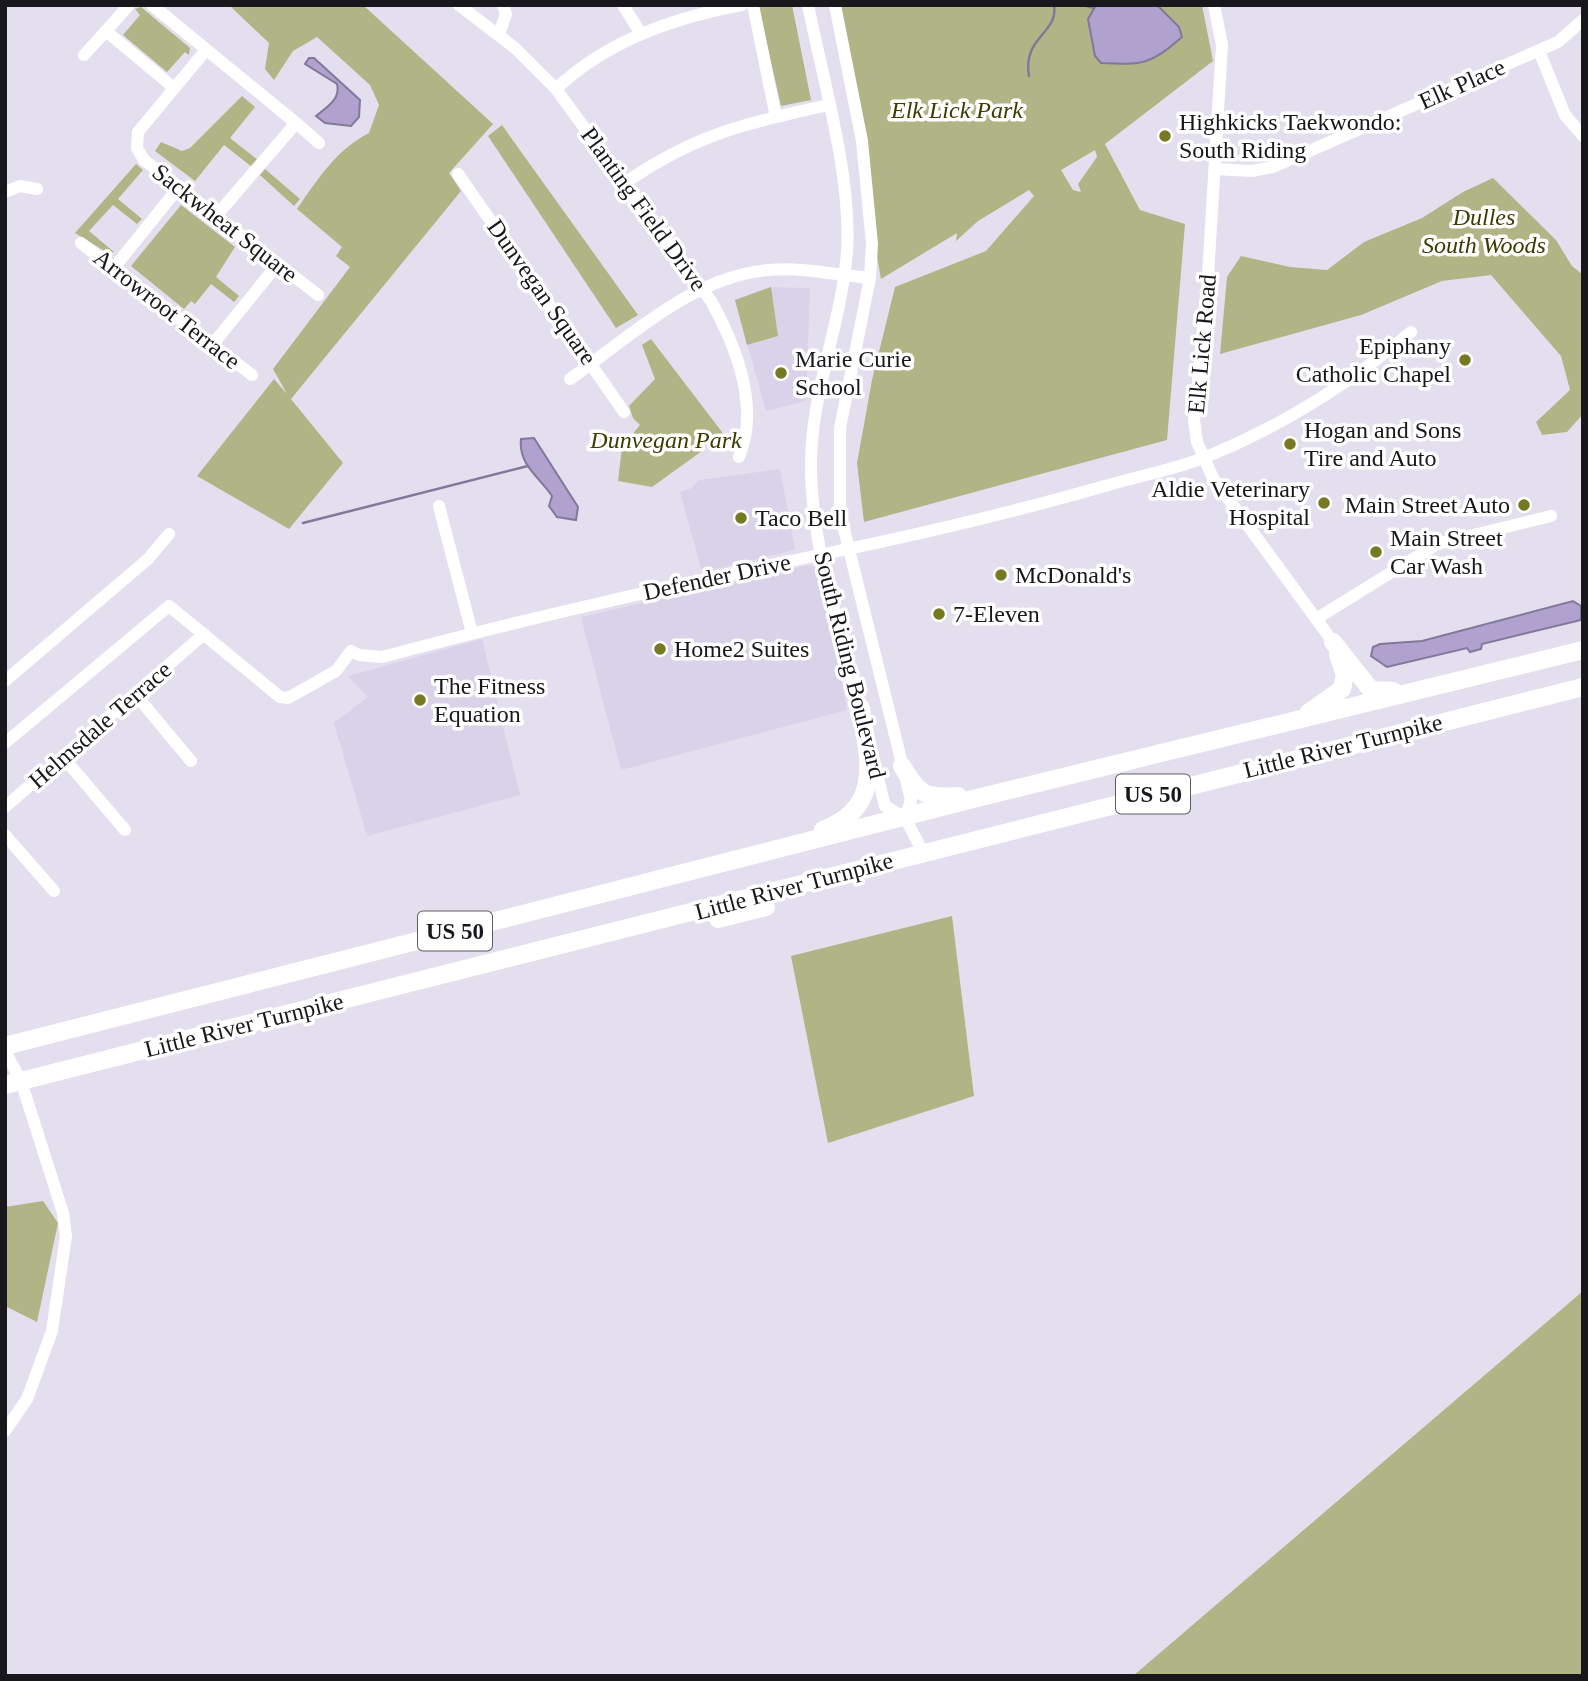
<svg xmlns="http://www.w3.org/2000/svg" width="1588" height="1681" viewBox="0 0 1588 1681" font-family="'Times New Roman',serif">
<style>
.built{fill:#dad2e9}
.green{fill:#b1b485;fill-rule:evenodd}
.water{fill:#b0a1ce;stroke:#827899;stroke-width:2}
.lines{fill:none;stroke-linecap:round;stroke-linejoin:round}
.stream{stroke:#827899;stroke-width:2.5}
.minor{stroke:#fff;stroke-width:12}
.highway{stroke:#fff;stroke-width:18}
.poi-dot{fill:#767921;stroke:#fff;stroke-width:2.5}
.labels{text-anchor:middle;dominant-baseline:central;stroke-width:7;stroke-linejoin:round;paint-order:stroke}
.shield{fill:#fff;stroke:#5d5d60;stroke-width:2}
.shield-label{font-size:23px;font-weight:bold;fill:#18171c}
.street-label{font-size:24px;fill:#18171c;stroke:#fff}
.park-label{font-size:24px;font-style:italic;fill:#3b3c00;stroke:#fff}
.poi-label{font-size:24px;fill:#18171c;stroke:#fff;text-anchor:start}
</style>
<rect width="100%" height="100%" fill="#e4dfef"/>
<g class="built">
<path d="M771 287 810 288 806 401 766 411 735 300Z"/>
<path d="M780 469 795 550 702 572 680 492 692 488 699 480Z"/>
<path d="M809 565 817 568 832 627 847 710 621 770 581 617Z"/>
<path d="M482 639 520 795 367 836 334 723 368 697 348 676Z"/>
</g>
<g class="green">
<path d="M229 5H363L493 124 449 173 461 191 291 399 343 463 289 529 197 476 274 379 287 394 273 369 350 267 336 256 342 247 297 209C318 179 336 150 369 133L379 105 370 85 317 37 293 51 274 80 265 69 269 43Z"/>
<path d="M758 5H792L811 100 781 106Z"/>
<path d="M832 5H1202L1213 61 1105 144 1140 210 1185 224 1167 440 864 522 857 463 872 380 895 287 986 251 1034 196 1029 190 978 221 956 241 957 233 881 279ZM1095 150 1097 157 1078 184 1081 192 1073 190 1061 170Z"/>
<path d="M141 7 190 48 189 55 185 52 167 72 123 35 140 15 135 9Z"/>
<path d="M242 96 255 107 230 138 258 160 252 167 224 145 195 181 155 151 161 142 182 151 190 148Z"/>
<path d="M502 125 638 315 616 328 488 136Z"/>
<path d="M136 164 143 170 118 199 142 219 137 224 113 205 89 231 114 252 108 253 75 233Z"/>
<path d="M265 169 300 199 294 206 260 175Z"/>
<path d="M1493 178 1556 240 1572 266 1583 275V414L1567 432 1542 435 1536 422 1570 390 1561 356 1491 275 1442 281 1361 315 1220 354 1227 277 1241 256 1290 267 1327 270 1364 242 1422 218 1463 192Z"/>
<path d="M181 205 235 247 216 277 239 296 234 302 211 284 195 304 191 301 184 309 131 266Z"/>
<path d="M771 287 778 336 747 345 735 300Z"/>
<path d="M651 339 725 436 705 435 702 451 652 487 618 481 622 447 640 425 633 418 629 406 655 379 642 345Z"/>
<path d="M952 916 974 1096 828 1143 791 956Z"/>
<path d="M43 1201 58 1223 37 1322 5 1306V1207Z"/>
<path d="M1583 1291V1676H1133Z"/>
</g>
<g class="water">
<path d="M1096 5H1157L1179 27 1182 37C1150 65 1143 65 1101 63L1095 56 1088 19Z"/>
<path d="M309 58H314L360 100 359 117 351 126 325 123 316 116C327 107 341 99 337 84L305 64Z"/>
<path d="M534 438 578 507 576 520 557 517 549 506 552 496C539 477 518 464 521 439Z"/>
<path d="M1573 601 1581 606V620L1482 644 1481 649 1470 652 1467 648 1387 667 1371 656 1373 647 1380 644 1422 641Z"/>
</g>
<g class="lines">
<g class="stream">
<path d="M1083 5 1094 8"/>
<path d="M1029 76C1022 37 1059 33 1054 5"/>
<path d="M303 523 528 466"/>
</g>
<g class="minor">
<path d="M152 5 296 123"/>
<path d="M459 5 515 48 556 89 711 301C736 346 760 407 739 457"/>
<path d="M623 5 641 34"/>
<path d="M753 5 776 117"/>
<path d="M808 5C823 80 852 177 847 252 841 327 809 397 811 472 813 556 843 636 863 716"/>
<path d="M835 5 862 141 872 244 870 278 840 428V513L911 800 905 818"/>
<path d="M1214 5 1222 45 1207 291 1194 420 1197 442 1213 478 1333 642"/>
<path d="M106 31 129 5"/>
<path d="M499 34 506 14 503 5"/>
<path d="M206 50 138 132 137 148 144 160 318 295"/>
<path d="M1539 51 1565 115 1583 136"/>
<path d="M84 55 106 31 174 88"/>
<path d="M556 89C606 41 676 17 742 5"/>
<path d="M1215 169 1252 171 1273 167 1558 42 1583 20"/>
<path d="M458 174 624 412"/>
<path d="M626 182C698 133 745 124 828 105"/>
<path d="M5 192 20 186 37 189"/>
<path d="M216 216 296 123 319 143"/>
<path d="M81 243 252 375"/>
<path d="M113 269 179 187"/>
<path d="M213 344 277 265"/>
<path d="M570 379C630 337 693 276 769 270 803 267 837 275 870 278"/>
<path d="M439 506 472 633"/>
<path d="M1316 619 1437 544 1551 516"/>
<path d="M5 681 148 559 169 534"/>
<path d="M135 694 191 761"/>
<path d="M5 743 169 606 280 697 288 698 336 671 351 651 359 655 382 657C527 618 673 586 819 555 917 535 1015 512 1112 484 1143 475 1176 469 1206 457 1282 426 1349 384 1411 332"/>
<path d="M872 754 885 806 905 818 923 852"/>
<path d="M63 757 125 830"/>
<path d="M5 807 204 634"/>
<path d="M5 835 54 891"/>
<path d="M5 1051 21 1081 63 1213 66 1236 52 1331 27 1399 5 1431"/>
</g>
<g class="highway">
<path d="M1333 642 1371 690 1393 691"/>
<path d="M1308 713 1342 689 1345 675 1338 655"/>
<path d="M902 766C919 795 925 798 958 796"/>
<path d="M823 830C884 807 868 759 861 708"/>
<path d="M718 919 766 907"/>
<path d="M5 1046 985 796 1583 650"/>
<path d="M5 1085 1583 687"/>
</g>
</g>
<g class="poi-dot">
<circle cx="1165" cy="136" r="7"/>
<circle cx="1465" cy="360" r="7"/>
<circle cx="781" cy="373" r="7"/>
<circle cx="1290" cy="444" r="7"/>
<circle cx="1324" cy="503" r="7"/>
<circle cx="1524" cy="505" r="7"/>
<circle cx="741" cy="518" r="7"/>
<circle cx="1376" cy="552" r="7"/>
<circle cx="1001" cy="575" r="7"/>
<circle cx="939" cy="614" r="7"/>
<circle cx="660" cy="649" r="7"/>
<circle cx="420" cy="700" r="7"/>
</g>
<g class="labels">
<g class="shield">
<rect x="1116" y="774.5" width="74" height="39" rx="5"/>
<rect x="418" y="911.5" width="74" height="39" rx="5"/>
</g>
<g class="shield-label">
<text x="1153" y="794">US 50</text>
<text x="455" y="931">US 50</text>
</g>
<g class="street-label">
<text transform="translate(1462 84) rotate(-24)">Elk Place</text>
<text transform="translate(644 209) rotate(54)">Planting Field Drive</text>
<text transform="translate(225 223) rotate(38)">Sackwheat Square</text>
<text transform="translate(542 292) rotate(55)">Dunvegan Square</text>
<text transform="translate(167 309) rotate(38)">Arrowroot Terrace</text>
<text transform="translate(1202 344) rotate(-85)">Elk Lick Road</text>
<text transform="translate(717 577) rotate(-12)">Defender Drive</text>
<text transform="translate(850 665) rotate(76)">South Riding Boulevard</text>
<text transform="translate(100 725) rotate(-41)">Helmsdale Terrace</text>
<text transform="translate(1343 746) rotate(-14)">Little River Turnpike</text>
<text transform="translate(794 886) rotate(-15)">Little River Turnpike</text>
<text transform="translate(244 1025) rotate(-14)">Little River Turnpike</text>
</g>
<g class="park-label">
<text x="957" y="110">Elk Lick Park</text>
<text x="1484" y="217">Dulles<tspan x="1484" dy="28">South Woods</tspan></text>
<text x="666" y="440">Dunvegan Park</text>
</g>
<g class="poi-label">
<text x="1179" y="122">Highkicks Taekwondo:<tspan x="1179" dy="28">South Riding</tspan></text>
<text x="1451" y="346" text-anchor="end">Epiphany<tspan x="1451" dy="28">Catholic Chapel</tspan></text>
<text x="795" y="359">Marie Curie<tspan x="795" dy="28">School</tspan></text>
<text x="1304" y="430">Hogan and Sons<tspan x="1304" dy="28">Tire and Auto</tspan></text>
<text x="1310" y="489" text-anchor="end">Aldie Veterinary<tspan x="1310" dy="28">Hospital</tspan></text>
<text x="1510" y="505" text-anchor="end">Main Street Auto</text>
<text x="755" y="518">Taco Bell</text>
<text x="1390" y="538">Main Street<tspan x="1390" dy="28">Car Wash</tspan></text>
<text x="1015" y="575">McDonald's</text>
<text x="953" y="614">7-Eleven</text>
<text x="674" y="649">Home2 Suites</text>
<text x="434" y="686">The Fitness<tspan x="434" dy="28">Equation</tspan></text>
</g>
</g>
<rect width="1588" height="1681" fill="none" stroke="#18171c" stroke-width="14"/>
</svg>
